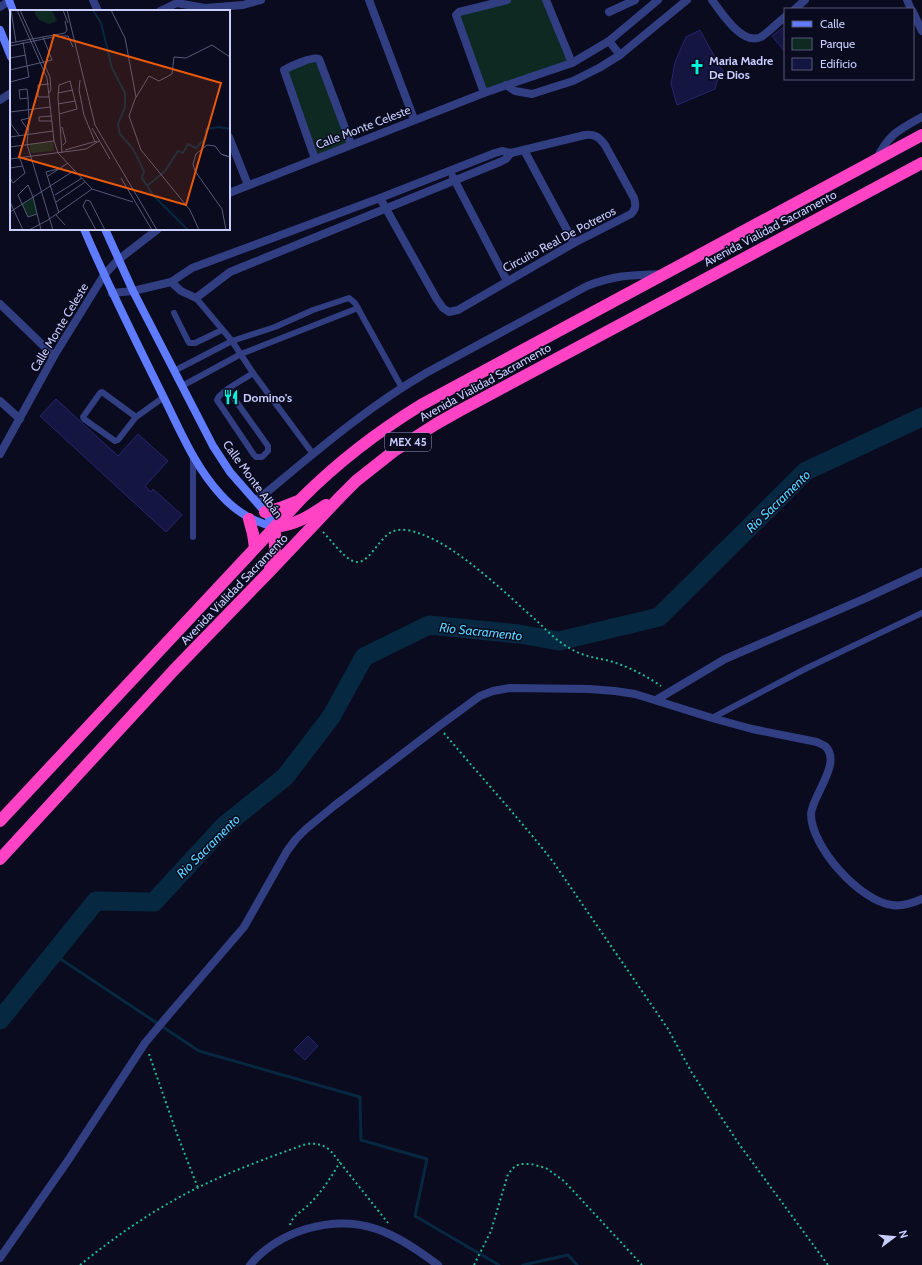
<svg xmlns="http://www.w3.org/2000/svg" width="922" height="1265" viewBox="0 0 922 1265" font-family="Cabin,sans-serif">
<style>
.green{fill:#0d2922}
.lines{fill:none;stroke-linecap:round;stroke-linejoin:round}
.stream{stroke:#072841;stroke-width:3}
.river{stroke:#072841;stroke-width:19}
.building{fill:#151541;stroke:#25256f}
.path{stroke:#23b890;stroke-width:2;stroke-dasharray:2 3;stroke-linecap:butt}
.lane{stroke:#313e82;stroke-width:6}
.street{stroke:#313e82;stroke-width:8}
.secondary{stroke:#5f7bff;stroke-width:8}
.highway{stroke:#ff43c4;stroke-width:12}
.labels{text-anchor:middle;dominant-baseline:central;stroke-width:3;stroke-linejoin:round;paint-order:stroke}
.shield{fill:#0a0b1e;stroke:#8f93bc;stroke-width:1}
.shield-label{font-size:11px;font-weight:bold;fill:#c8cdff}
.poi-label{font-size:12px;font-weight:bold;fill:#c8cdff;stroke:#0a0b1e;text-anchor:start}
.street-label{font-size:12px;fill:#c8cdff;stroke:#0a0b1e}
.water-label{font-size:13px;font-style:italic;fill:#56d3ff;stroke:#0a0b1e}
.inset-river{fill:none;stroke:#072841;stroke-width:2}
.inset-road{fill:none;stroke:#565978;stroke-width:1}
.view{fill:#e8590c;fill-opacity:0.15;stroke:#e8590c;stroke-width:2}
.inset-edge{fill:none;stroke:#c8cdff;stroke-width:2}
</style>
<rect width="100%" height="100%" fill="#0a0b1e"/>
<g class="green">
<path d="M499 0H546L573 64 486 93 456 14Z"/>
<path d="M318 59 350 142 316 156 287 69Z"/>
</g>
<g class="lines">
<g class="stream">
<path d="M53 954 199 1051 360 1097 361 1140 427 1159 415 1216 499 1265"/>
<path d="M523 1265 568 1255 577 1265"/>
</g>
<path class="river" d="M0 1020 96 901 154 902 224 826 285 777 331 717 364 657 429 625 519 634 559 641 659 617 806 471 922 417"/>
</g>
<g class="building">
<path d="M785 26V52L772 36Z"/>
<path d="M700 30 723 72 718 78 715 89 677 105 671 84 675 62 686 37Z"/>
<path d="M56 399 118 456 138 434 168 461 145 486 151 492 153 489 182 515 166 532 40 416Z"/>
<path d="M308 1036 318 1046 305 1060 294 1050Z"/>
</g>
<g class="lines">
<g class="path">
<path d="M323 532C330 539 344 558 353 561 369 568 378 536 394 531 403 528 413 531 421 534 459 547 506 594 537 621 548 632 560 644 575 651 586 657 598 658 610 661 629 667 645 675 661 686"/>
<path d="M444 733C480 776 519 818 554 863L668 1029 692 1073 739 1144 828 1265"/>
<path d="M149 1054 177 1134 198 1188"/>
<path d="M290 1225C292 1217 299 1213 305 1208 320 1195 330 1179 340 1162"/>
<path d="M80 1265C117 1235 156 1208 199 1187 234 1170 270 1157 306 1144 316 1143 322 1144 330 1150L388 1223"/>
<path d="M474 1265 491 1231 508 1174 515 1166 521 1164H531L546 1168 564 1181 642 1265"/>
</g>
<g class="lane">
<path d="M196 298 232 341 253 373 313 454"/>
<path d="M174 313 189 343H195L222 330"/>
<path d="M174 371 232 341 275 327 313 310 349 298 355 303 402 388"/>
<path d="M182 386 241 354 358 308"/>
<path d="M228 390 268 446V451L262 457H256L254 455 217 400C220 391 245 379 253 373"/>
<path d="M136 417 102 392 100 393 83 417 84 419 115 441 118 440 136 417 164 397"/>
<path d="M193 456V537"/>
<path d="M712 718 807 668 922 613"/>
</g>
<g class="street">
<path d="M93 0 98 11"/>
<path d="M369 0 414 119"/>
<path d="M546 0 572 63"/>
<path d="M712 0C722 13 742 46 761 37 769 32 777 23 785 17"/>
<path d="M907 0 911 9"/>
<path d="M0 7 9 1"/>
<path d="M795 9 805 0"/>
<path d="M160 11 177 3 205 8 243 5 261 0"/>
<path d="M609 12 635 0"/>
<path d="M913 12 922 31"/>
<path d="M609 41 620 55"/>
<path d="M506 85 515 91 532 94 573 81 599 68 620 55 687 0"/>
<path d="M484 93 456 15 459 12 507 0"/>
<path d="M0 100 11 93"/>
<path d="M229 137 248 185"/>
<path d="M524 150 574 243"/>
<path d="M315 159 285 73 284 70C291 66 313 56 319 59L351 144"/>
<path d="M876 160C889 134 897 131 922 117"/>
<path d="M453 177 507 281"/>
<path d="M229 193 484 93 572 63 609 41 658 0"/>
<path d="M171 282 181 291 196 298 230 272 500 162 506 159 511 153"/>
<path d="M112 293 133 291 171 282 192 268 380 198 495 153 502 151 511 153 585 135C595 134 599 137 605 145L634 198C636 205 636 209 631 214L574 243 458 310 449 312 443 308 436 298 380 198"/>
<path d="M0 304 54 356"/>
<path d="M0 401 20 419"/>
<path d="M0 454 54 356 104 275 118 260 158 229"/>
<path d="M256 501C311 456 364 409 426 373L587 286C615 275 631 275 661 274"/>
<path d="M656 700 725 659 866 598 922 572"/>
<path d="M0 1258 67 1162 145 1043 171 1012 244 927 287 851 296 839 306 829 334 806 439 726 480 696 493 691 510 688 590 689 615 691 635 694 712 718 752 729 817 742C819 743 823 745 825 746 843 762 812 796 811 814 811 847 860 901 892 905 902 907 913 903 922 899"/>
<path d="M250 1265C265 1247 284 1236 306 1229 361 1213 395 1233 438 1265"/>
</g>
<g class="secondary">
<path d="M9 0 13 11"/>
<path d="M0 30 11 57"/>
<path d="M84 229C108 286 136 341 163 396 180 430 195 467 221 495 236 512 253 522 275 527"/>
<path d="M105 229 133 291 213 446 230 472 265 512 275 527"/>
</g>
<g class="highway">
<path d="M265 512 280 508 298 501"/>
<path d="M249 519 253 534 255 548"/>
<path d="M270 569 275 549V527C295 525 310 516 326 505"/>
<path d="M0 821 302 498C339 461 377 432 421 405L922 135"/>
<path d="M0 859 174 670 269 572 341 496 356 481 394 451 436 424 459 411 922 163"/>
</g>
</g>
<defs>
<symbol id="church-bare" viewBox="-9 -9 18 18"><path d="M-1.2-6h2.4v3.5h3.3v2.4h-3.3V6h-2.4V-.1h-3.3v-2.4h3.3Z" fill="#00f3d9" stroke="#0a0b1e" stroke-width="2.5" paint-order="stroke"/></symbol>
<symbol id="restaurant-bare" viewBox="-9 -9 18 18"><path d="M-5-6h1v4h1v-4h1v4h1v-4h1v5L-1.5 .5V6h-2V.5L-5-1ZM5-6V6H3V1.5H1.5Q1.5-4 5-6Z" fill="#00f3d9" stroke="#0a0b1e" stroke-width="2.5" paint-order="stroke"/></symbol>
</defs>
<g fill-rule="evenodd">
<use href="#church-bare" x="686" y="56" width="22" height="22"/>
<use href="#restaurant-bare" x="220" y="386" width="22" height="22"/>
</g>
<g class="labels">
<rect class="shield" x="385" y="433" width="46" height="18" rx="3"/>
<g class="shield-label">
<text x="408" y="442">MEX 45</text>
</g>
<g class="poi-label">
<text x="709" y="60">Maria Madre<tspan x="709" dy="14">De Dios</tspan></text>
<text x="243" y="397">Domino's</text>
</g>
<g class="street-label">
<text transform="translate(363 127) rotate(-21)">Calle Monte Celeste</text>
<text transform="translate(770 228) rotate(-28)">Avenida Vialidad Sacramento</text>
<text transform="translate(559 239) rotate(-28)">Circuito Real De Potreros</text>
<text transform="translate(59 327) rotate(-59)">Calle Monte Celeste</text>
<text transform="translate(485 382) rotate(-29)">Avenida Vialidad Sacramento</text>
<text transform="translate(253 479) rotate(54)">Calle Monte Albán</text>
<text transform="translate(234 589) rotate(-46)">Avenida Vialidad Sacramento</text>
</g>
<g class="water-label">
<text transform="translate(778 501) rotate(-44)">Rio Sacramento</text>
<text transform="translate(481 631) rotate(6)">Rio Sacramento</text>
<text transform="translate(208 846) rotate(-45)">Rio Sacramento</text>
</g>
</g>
<g transform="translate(10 10)">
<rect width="220" height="220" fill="#0a0b1e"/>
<path d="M28 0H42L47 11 39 14 29 10 24 2ZM43 132 44 141 21 143 19 134ZM23 187 27 203 18 207 12 194Z" fill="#0d2922"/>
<path class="inset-river" d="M83 0 91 13 102 58 115 83V97L108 114 110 124 123 139 134 161 132 168 143 185 178 220M137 176 155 161 168 141 173 143 178 134 186 138 196 128V119L209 117 220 119"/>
<path class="inset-road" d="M1 0 6 32M7 0 37 68 44 131 48 143 82 179 123 192M10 0 40 67 41 80 39 83M53 0 58 13M57 0 85 115 147 220M101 0 115 28 126 87M51 26H58L63 37M0 33 55 23 57 20 55 11M0 36 43 27M0 48 16 45M0 60 42 50 33 27M70 70 69 80 74 105 85 132M0 72 19 67 13 32M39 74 28 75V87H39M48 83 63 80M18 88 10 89 9 80 17 79 18 88 19 113 17 134 43 220M0 89 1 114 9 125M48 94 65 91M0 102 40 97M49 104 67 99 60 71 49 75 48 87 52 143M41 106 29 107V111H42M52 117 56 132 53 135M82 118 100 149M18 120 11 110 19 108M0 127 43 121M0 137 44 131M55 140 87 131M213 145 220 147 211 144 205 136 197 135 186 144 183 154 185 161 212 199 216 220M9 146 15 163M0 149 76 139 89 131M0 158 13 156M48 159 36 162 49 203M38 166 58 153M0 168 3 173 15 163M111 168 142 220M45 185 72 168M0 192 13 220M46 192 75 172M0 202 65 160M27 204 18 207 8 185 18 175 23 187 31 220M46 205 55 215M19 220 38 210 82 179M86 220 73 196 76 190 80 191 95 220M189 220 180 200 131 140 119 106 125 89 139 66 149 71 162 64 164 47 176 48 202 35 220 47"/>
<path class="view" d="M44 25 211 73 176 195 9 147Z"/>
<rect width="220" height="220" class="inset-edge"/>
</g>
<rect x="784" y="8" width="130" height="72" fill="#0a0b1e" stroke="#565978"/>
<rect x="792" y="21" width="20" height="6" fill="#5f7bff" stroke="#565978"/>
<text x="820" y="28" font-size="12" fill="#c8cdff">Calle</text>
<rect x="792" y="38" width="20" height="12" fill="#0d2922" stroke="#565978"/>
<text x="820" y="48" font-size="12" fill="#c8cdff">Parque</text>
<rect x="792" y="58" width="20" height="12" fill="#151541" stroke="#565978"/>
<text x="820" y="68" font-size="12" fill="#c8cdff">Edificio</text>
<g transform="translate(894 1237) rotate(74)" stroke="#0a0b1e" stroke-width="3" paint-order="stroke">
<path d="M0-3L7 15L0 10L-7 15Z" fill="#c8cdff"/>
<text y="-6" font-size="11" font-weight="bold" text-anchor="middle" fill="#c8cdff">N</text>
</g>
</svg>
